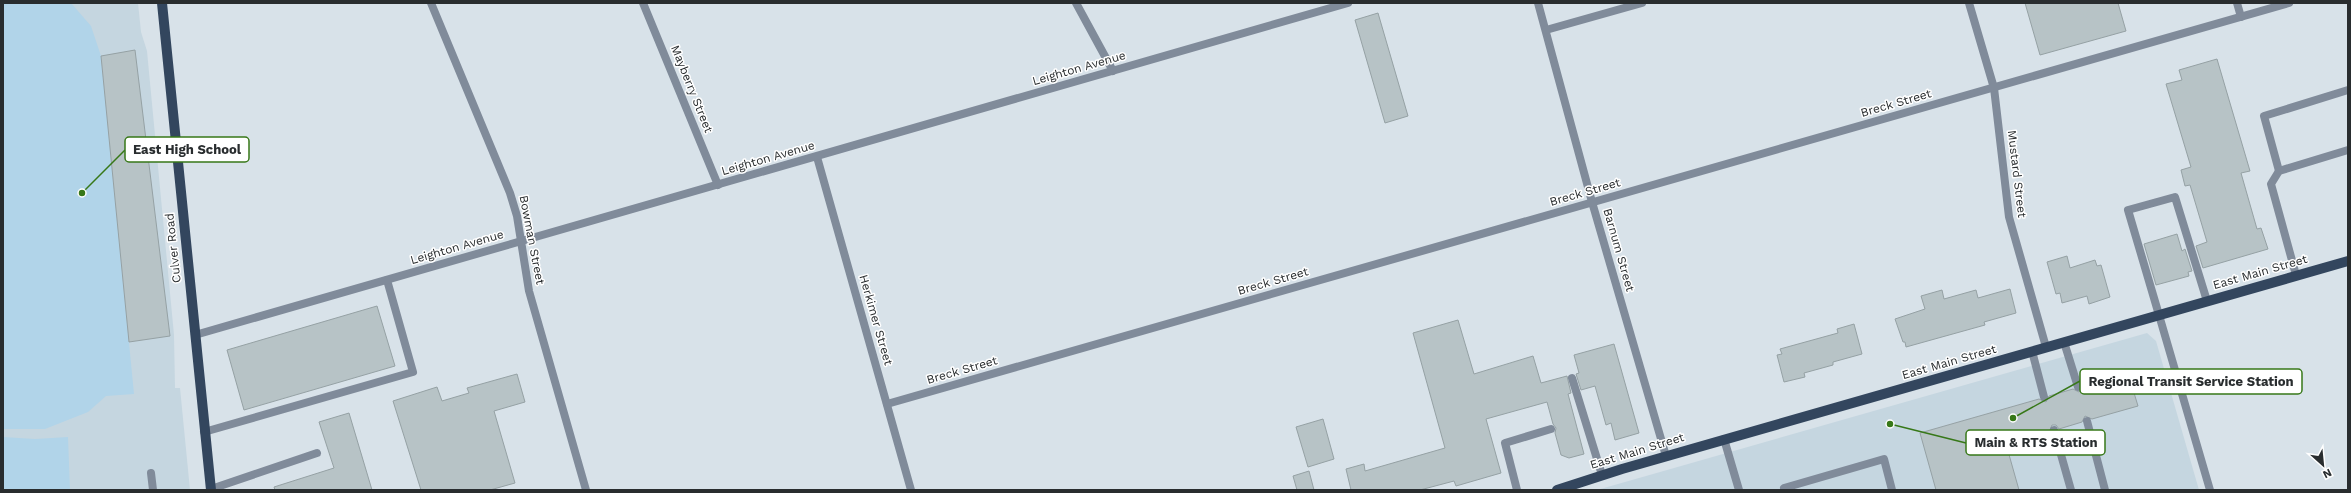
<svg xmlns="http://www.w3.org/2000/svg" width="2351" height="493" viewBox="0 0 2351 493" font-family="'Work Sans',sans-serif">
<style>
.built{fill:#c5d6e0}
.green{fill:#b1d4e9}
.building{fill:#b7c3c6;stroke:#95a1a4}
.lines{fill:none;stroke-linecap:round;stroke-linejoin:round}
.service{stroke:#808b9a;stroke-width:8}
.minor{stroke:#808b9a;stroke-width:8}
.primary{stroke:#33465e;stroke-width:10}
.labels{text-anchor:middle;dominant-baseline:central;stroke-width:3;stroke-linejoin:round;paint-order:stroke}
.street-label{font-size:12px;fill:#292d2f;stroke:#fff}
.leader{fill:none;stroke:#377818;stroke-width:1.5}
.callout-dot{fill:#377818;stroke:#fff;stroke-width:1.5}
.callout{fill:#fff;stroke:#377818;stroke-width:1.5}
.callout-label{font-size:13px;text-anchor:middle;font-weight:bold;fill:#292d2f}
</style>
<rect width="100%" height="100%" fill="#d8e2e9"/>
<g class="built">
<path d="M3 3H138L141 32 147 51 174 335 175 388H180L190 490H3Z"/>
<path d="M2147 333 2156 341 2199 490H1597Z"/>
</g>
<g class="green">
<path d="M3 3H71L91 26 101 56 134 394 106 396 88 412 45 429H3Z"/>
<path d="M3 437 35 439 68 437 70 490H3Z"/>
</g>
<g class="building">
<path d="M2025 3H2118L2126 31 2040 55Z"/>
<path d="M1378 13 1408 116 1385 123 1355 20Z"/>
<path d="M135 50 170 336 129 342 101 56Z"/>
<path d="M2217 59 2250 171 2241 173 2257 229 2261 228 2268 249 2203 268 2196 246 2207 242 2190 185 2185 186 2181 170 2191 167 2166 84 2182 80 2179 70Z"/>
<path d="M2177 234 2182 251 2185 249 2192 271 2188 272 2189 276 2156 285 2144 244Z"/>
<path d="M2067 256 2070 268 2095 260 2097 266 2101 265 2110 297 2089 304 2087 296 2062 303 2060 293 2056 294 2047 262Z"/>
<path d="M2010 289 2016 313 1984 322 1985 325 1906 347 1905 342H1903L1895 319 1925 309 1921 296 1942 290 1944 299 1976 290 1978 298Z"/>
<path d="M377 306 395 366 244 410 227 350Z"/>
<path d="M1458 320 1474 374 1533 356 1541 383 1567 376 1571 393 1568 394 1584 454 1569 458 1561 455 1555 433 1556 428 1553 424 1547 402 1486 419 1501 473 1456 486 1454 481 1420 490H1351L1346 469 1364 464 1365 471 1445 448 1413 333Z"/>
<path d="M1854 324 1862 354 1833 362V365L1804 373 1805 377 1784 382 1777 355 1782 354 1780 349 1838 333 1837 329Z"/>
<path d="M1614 344 1639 433 1615 440 1611 423 1606 425 1595 386 1581 390 1576 374 1579 373 1574 355Z"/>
<path d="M2128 373 2138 406 2092 419 2085 416 2082 422 2059 429 2056 425H2052L2049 432 2006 444 2019 490H1936L1920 433 2039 399 2046 402 2049 396 2073 389 2079 392 2083 386Z"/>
<path d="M517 374 525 402 494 411 515 483 490 490H421L393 401 437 387 442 401 469 393 467 388Z"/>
<path d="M349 413 372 490H275L274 487 334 468 319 422Z"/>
<path d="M1323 419 1334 459 1308 467 1296 427Z"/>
<path d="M1309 471 1314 490H1297L1293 476Z"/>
</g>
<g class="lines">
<g class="service">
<path d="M2237 3 2241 17"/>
<path d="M2279 171 2264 116 2348 90"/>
<path d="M2296 275 2271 184 2279 171 2348 150"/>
<path d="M2159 315 2128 210 2175 197 2207 301"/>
<path d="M2064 342 2078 387"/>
<path d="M2032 351 2044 397"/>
<path d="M1572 378 1602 475"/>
<path d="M2087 421 2105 490"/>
<path d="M2054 430 2071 490"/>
<path d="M204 432 413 372 387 280"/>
<path d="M151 473 153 490"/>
<path d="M211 489 317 453"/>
<path d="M1517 490 1505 443 1551 429"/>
<path d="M1785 490 1784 488 1884 459 1892 490"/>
</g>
<g class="minor">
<path d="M431 3 510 193 517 216 529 291 586 490"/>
<path d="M643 3 718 185"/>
<path d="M1076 3 1113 71"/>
<path d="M1538 3 1592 202 1666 456"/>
<path d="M1969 3 1994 88 2009 217 2046 347"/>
<path d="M1546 30 1642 3"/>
<path d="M817 157 911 490"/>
<path d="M2159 315 2210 490"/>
<path d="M195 335 1348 3"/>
<path d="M887 404 2289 3"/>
<path d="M1724 439 1739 490"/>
</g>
<g class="primary">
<path d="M162 3 211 490"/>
<path d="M1557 490 1622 469 2348 261"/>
</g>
</g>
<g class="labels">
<g class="street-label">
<text transform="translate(1079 68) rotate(-16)">Leighton Avenue</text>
<text transform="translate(692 89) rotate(68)">Mayberry Street</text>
<text transform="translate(1896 103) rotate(-16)">Breck Street</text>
<text transform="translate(768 158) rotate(-16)">Leighton Avenue</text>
<text transform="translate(2017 174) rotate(83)">Mustard Street</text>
<text transform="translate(1585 192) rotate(-16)">Breck Street</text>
<text transform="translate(532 240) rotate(79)">Bowman Street</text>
<text transform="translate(457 247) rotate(-16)">Leighton Avenue</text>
<text transform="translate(173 248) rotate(-96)">Culver Road</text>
<text transform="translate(1619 250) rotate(74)">Barnum Street</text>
<text transform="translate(2260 272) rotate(-16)">East Main Street</text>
<text transform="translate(1273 281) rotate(-16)">Breck Street</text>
<text transform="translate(876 320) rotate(74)">Herkimer Street</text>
<text transform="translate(1949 362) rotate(-16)">East Main Street</text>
<text transform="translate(962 370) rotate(-16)">Breck Street</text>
<text transform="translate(1637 451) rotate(-17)">East Main Street</text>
</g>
</g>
<path class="leader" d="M82 193L125 150M2013 418L2080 381M1890 424L1966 443"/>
<g class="callout-dot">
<circle cx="82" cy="193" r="4"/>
<circle cx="2013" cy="418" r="4"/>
<circle cx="1890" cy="424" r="4"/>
</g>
<g class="callout">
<rect x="125" y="137" width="124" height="25" rx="4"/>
<rect x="2080" y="369" width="222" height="25" rx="4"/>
<rect x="1966" y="430" width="139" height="25" rx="4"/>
</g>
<g class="callout-label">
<text x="187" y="154">East High School</text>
<text x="2191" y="386">Regional Transit Service Station</text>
<text x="2036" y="447">Main &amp; RTS Station</text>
</g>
<rect width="2351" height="493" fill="none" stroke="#292d2f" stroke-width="8"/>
<g transform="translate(2323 465) rotate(153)" stroke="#ffffff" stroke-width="3" paint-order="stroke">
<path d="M0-3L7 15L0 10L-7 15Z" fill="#292d2f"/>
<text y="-6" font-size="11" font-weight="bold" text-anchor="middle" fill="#292d2f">N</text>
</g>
</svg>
